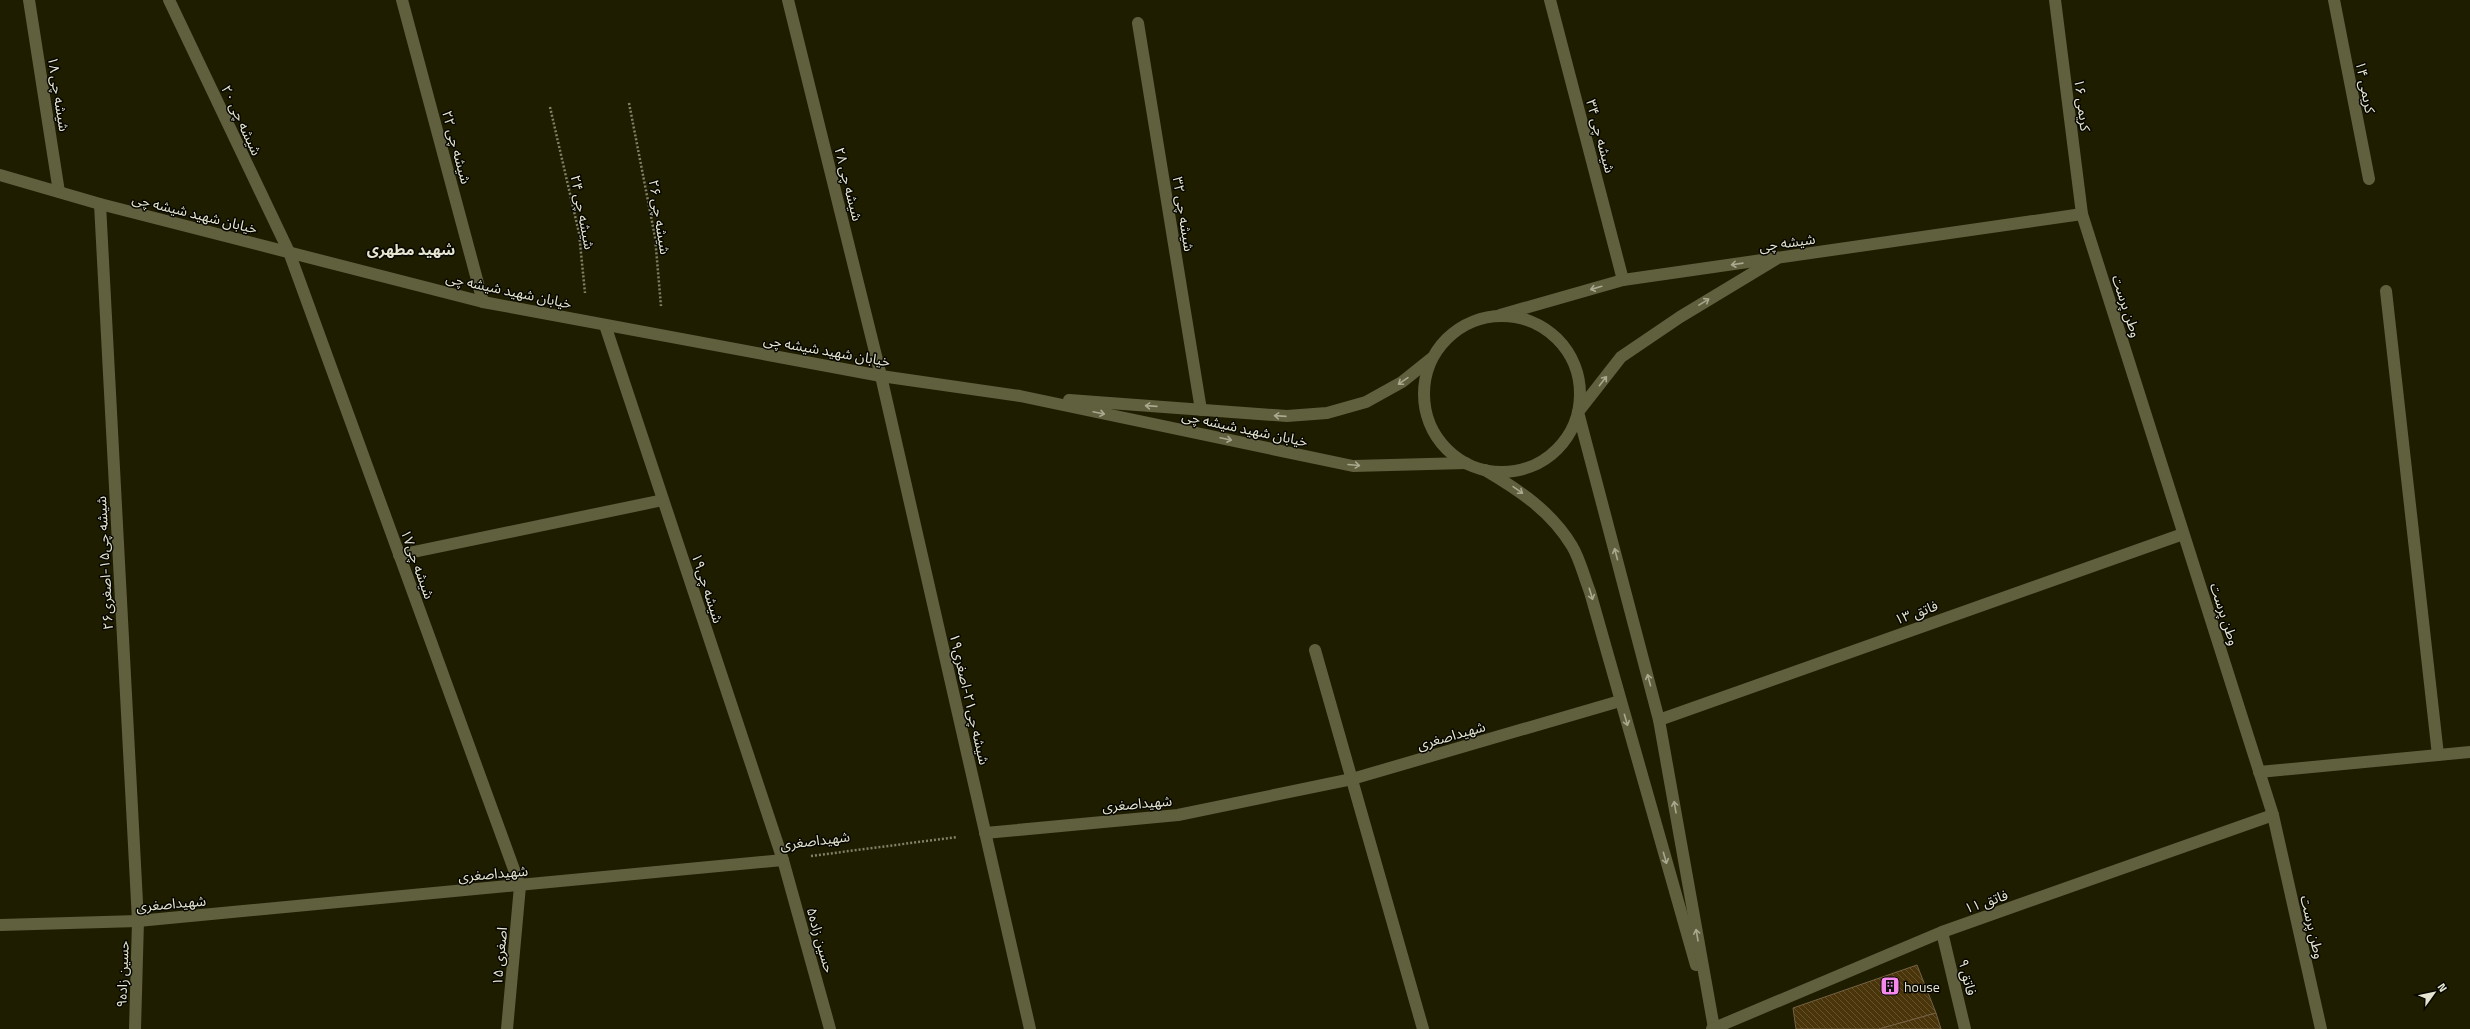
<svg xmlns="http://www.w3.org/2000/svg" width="2470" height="1029" viewBox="0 0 2470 1029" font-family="'Titillium Web','Noto Sans Arabic',sans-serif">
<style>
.building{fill:url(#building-back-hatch);stroke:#746244}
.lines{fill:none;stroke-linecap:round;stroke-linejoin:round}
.path{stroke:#818068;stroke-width:2.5;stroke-dasharray:2 2;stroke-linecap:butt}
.minor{stroke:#605f3e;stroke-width:12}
.oneway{stroke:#a9a98f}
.labels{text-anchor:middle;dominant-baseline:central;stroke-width:3;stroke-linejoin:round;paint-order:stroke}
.street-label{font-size:14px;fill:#e5e5d2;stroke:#070700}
.poi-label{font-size:14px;fill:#e5e5d2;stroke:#070700;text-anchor:start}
.neighbourhood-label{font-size:15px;font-weight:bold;fill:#e5e5d2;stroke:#070700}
</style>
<defs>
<pattern id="building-back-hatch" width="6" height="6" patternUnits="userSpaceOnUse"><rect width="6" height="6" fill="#4a340a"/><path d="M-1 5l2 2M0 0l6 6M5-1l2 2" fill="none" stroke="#64512d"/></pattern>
</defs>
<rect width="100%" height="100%" fill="#1f1d00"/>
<g class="building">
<path d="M1917 965 1936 1013 1879 1029H1796L1793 1008Z"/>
<path d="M1936 1013 1941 1029H1879Z"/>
</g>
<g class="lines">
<g class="path">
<path d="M629 103 655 237 661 306"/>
<path d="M550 107 579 233 585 293"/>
<path d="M811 856 957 837"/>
</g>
<g class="minor">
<path d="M29 0 59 192"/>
<path d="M169 0 289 252 520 886 507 1029"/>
<path d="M402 0 483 302"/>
<path d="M788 0 881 376 1030 1029"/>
<path d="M1550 0 1623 280"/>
<path d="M2055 0 2082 214 2273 815 2321 1029"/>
<path d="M2334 0 2369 179"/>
<path d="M1138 23 1201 410"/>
<path d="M0 175 100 204 483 302 881 376 1020 396 1353 466 1466 463"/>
<path d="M100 204 138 921 135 1029"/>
<path d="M2386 291 2438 755"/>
<path d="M1500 315 1623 280 2082 214"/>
<circle cx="1502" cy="394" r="78"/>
<path d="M605 325 783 860 830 1029"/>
<path d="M1069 400 1287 416 1327 413 1366 402 1402 382 1432 358"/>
<path d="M1485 470C1519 490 1551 511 1572 546 1580 559 1584 577 1590 592L1696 965"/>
<path d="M399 555 663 500"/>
<path d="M1315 650 1423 1029"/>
<path d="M1659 720 2183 534"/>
<path d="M2259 772 2470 752"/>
<path d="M985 833 1178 815 1352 779 1620 701"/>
<path d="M0 925 138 921 783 860"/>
<path d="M1942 932 1965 1029"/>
<path d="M1714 1028 1659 720 1578 412 1621 357 1680 317 1776 259"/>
<path d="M1712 1029 1942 932 2273 815"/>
</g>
</g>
<defs><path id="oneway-shaft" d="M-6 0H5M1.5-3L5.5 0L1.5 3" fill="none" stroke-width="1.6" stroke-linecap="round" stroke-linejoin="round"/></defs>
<g class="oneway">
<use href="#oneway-shaft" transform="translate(1737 264) rotate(172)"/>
<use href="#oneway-shaft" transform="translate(1596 288) rotate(164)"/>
<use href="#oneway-shaft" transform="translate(1704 302) rotate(-31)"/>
<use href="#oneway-shaft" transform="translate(1403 381) rotate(145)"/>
<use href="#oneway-shaft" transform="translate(1603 381) rotate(-52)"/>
<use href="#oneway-shaft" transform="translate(1151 406) rotate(-176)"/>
<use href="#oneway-shaft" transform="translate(1099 413) rotate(12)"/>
<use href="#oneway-shaft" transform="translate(1280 416) rotate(-176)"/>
<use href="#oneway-shaft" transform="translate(1226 439) rotate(12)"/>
<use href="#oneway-shaft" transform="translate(1354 465) rotate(5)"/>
<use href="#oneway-shaft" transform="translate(1518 490) rotate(35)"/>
<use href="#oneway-shaft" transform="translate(1616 554) rotate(-105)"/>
<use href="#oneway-shaft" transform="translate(1591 594) rotate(73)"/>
<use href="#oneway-shaft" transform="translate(1649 680) rotate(-105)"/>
<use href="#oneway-shaft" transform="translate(1626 720) rotate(74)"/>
<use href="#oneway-shaft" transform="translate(1675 807) rotate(-100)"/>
<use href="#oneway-shaft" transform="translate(1665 858) rotate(74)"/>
<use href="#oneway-shaft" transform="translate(1697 935) rotate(-100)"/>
</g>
<defs>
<symbol id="building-square" viewBox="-11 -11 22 22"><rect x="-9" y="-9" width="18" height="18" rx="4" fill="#f688ed" stroke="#070700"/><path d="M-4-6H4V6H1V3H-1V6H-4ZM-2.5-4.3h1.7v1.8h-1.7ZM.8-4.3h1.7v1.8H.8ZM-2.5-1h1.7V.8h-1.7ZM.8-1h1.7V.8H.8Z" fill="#111"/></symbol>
</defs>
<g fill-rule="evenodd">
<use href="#building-square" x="1879" y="975" width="22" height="22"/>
</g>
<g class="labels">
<g class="street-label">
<text transform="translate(2366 87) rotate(79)">کریمی ۱۴</text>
<text transform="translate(59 94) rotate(81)">شیشه چی ۱۸</text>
<text transform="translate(2083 105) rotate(83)">کریمی ۱۶</text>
<text transform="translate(242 120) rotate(65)">شیشه چی ۲۰</text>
<text transform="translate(1601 136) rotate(75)">شیشه چی ۳۴</text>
<text transform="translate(457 147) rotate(75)">شیشه چی ۲۲</text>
<text transform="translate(849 184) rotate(76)">شیشه چی ۲۸</text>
<text transform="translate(583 212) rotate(79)">شیشه چی ۲۴</text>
<text transform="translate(195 213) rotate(14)">خیابان شهید شیشه چی</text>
<text transform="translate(1184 214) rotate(81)">شیشه چی ۳۲</text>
<text transform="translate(660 217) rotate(81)">شیشه چی ۲۶</text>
<text transform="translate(1787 242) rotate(-8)">شیشه چی</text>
<text transform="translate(509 290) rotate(12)">خیابان شهید شیشه چی</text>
<text transform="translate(2127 306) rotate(72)">وطن پرست</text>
<text transform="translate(827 350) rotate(10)">خیابان شهید شیشه چی</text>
<text transform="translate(1245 428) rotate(12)">خیابان شهید شیشه چی</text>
<text transform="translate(104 563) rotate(-93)">شیشه چی۱۵-اصغری۲۶</text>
<text transform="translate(418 564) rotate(70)">شیشه چی۱۷</text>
<text transform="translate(708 588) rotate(72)">شیشه چی۱۹</text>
<text transform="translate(1916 612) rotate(-20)">فاتق ۱۳</text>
<text transform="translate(2225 614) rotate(72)">وطن پرست</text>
<text transform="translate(970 699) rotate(77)">شیشه چی۲۱-اصغری۱۹</text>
<text transform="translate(1451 735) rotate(-16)">شهیداصغری</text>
<text transform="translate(1137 803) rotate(-5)">شهیداصغری</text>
<text transform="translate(815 840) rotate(-7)">شهیداصغری</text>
<text transform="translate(493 873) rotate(-5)">شهیداصغری</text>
<text transform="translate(1986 901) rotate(-19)">فاتق ۱۱</text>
<text transform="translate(171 903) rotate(-5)">شهیداصغری</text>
<text transform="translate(2313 927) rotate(77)">وطن پرست</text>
<text transform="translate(821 940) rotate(74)">حسین زاده۵</text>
<text transform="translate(499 956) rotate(-85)">اصغری ۱۵</text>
<text transform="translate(122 974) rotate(-88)">حسین زاده۹</text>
<text transform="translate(1968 977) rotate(76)">فاتق ۹</text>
</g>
<g class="poi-label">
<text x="1904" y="986">house</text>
</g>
<g class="neighbourhood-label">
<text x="411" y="249">شهید مطهری</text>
</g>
</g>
<g transform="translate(2434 993) rotate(57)" stroke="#070700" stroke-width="3" paint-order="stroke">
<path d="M0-3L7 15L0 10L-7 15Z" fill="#e5e5d2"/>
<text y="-6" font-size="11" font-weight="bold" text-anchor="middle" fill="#e5e5d2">N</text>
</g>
</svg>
